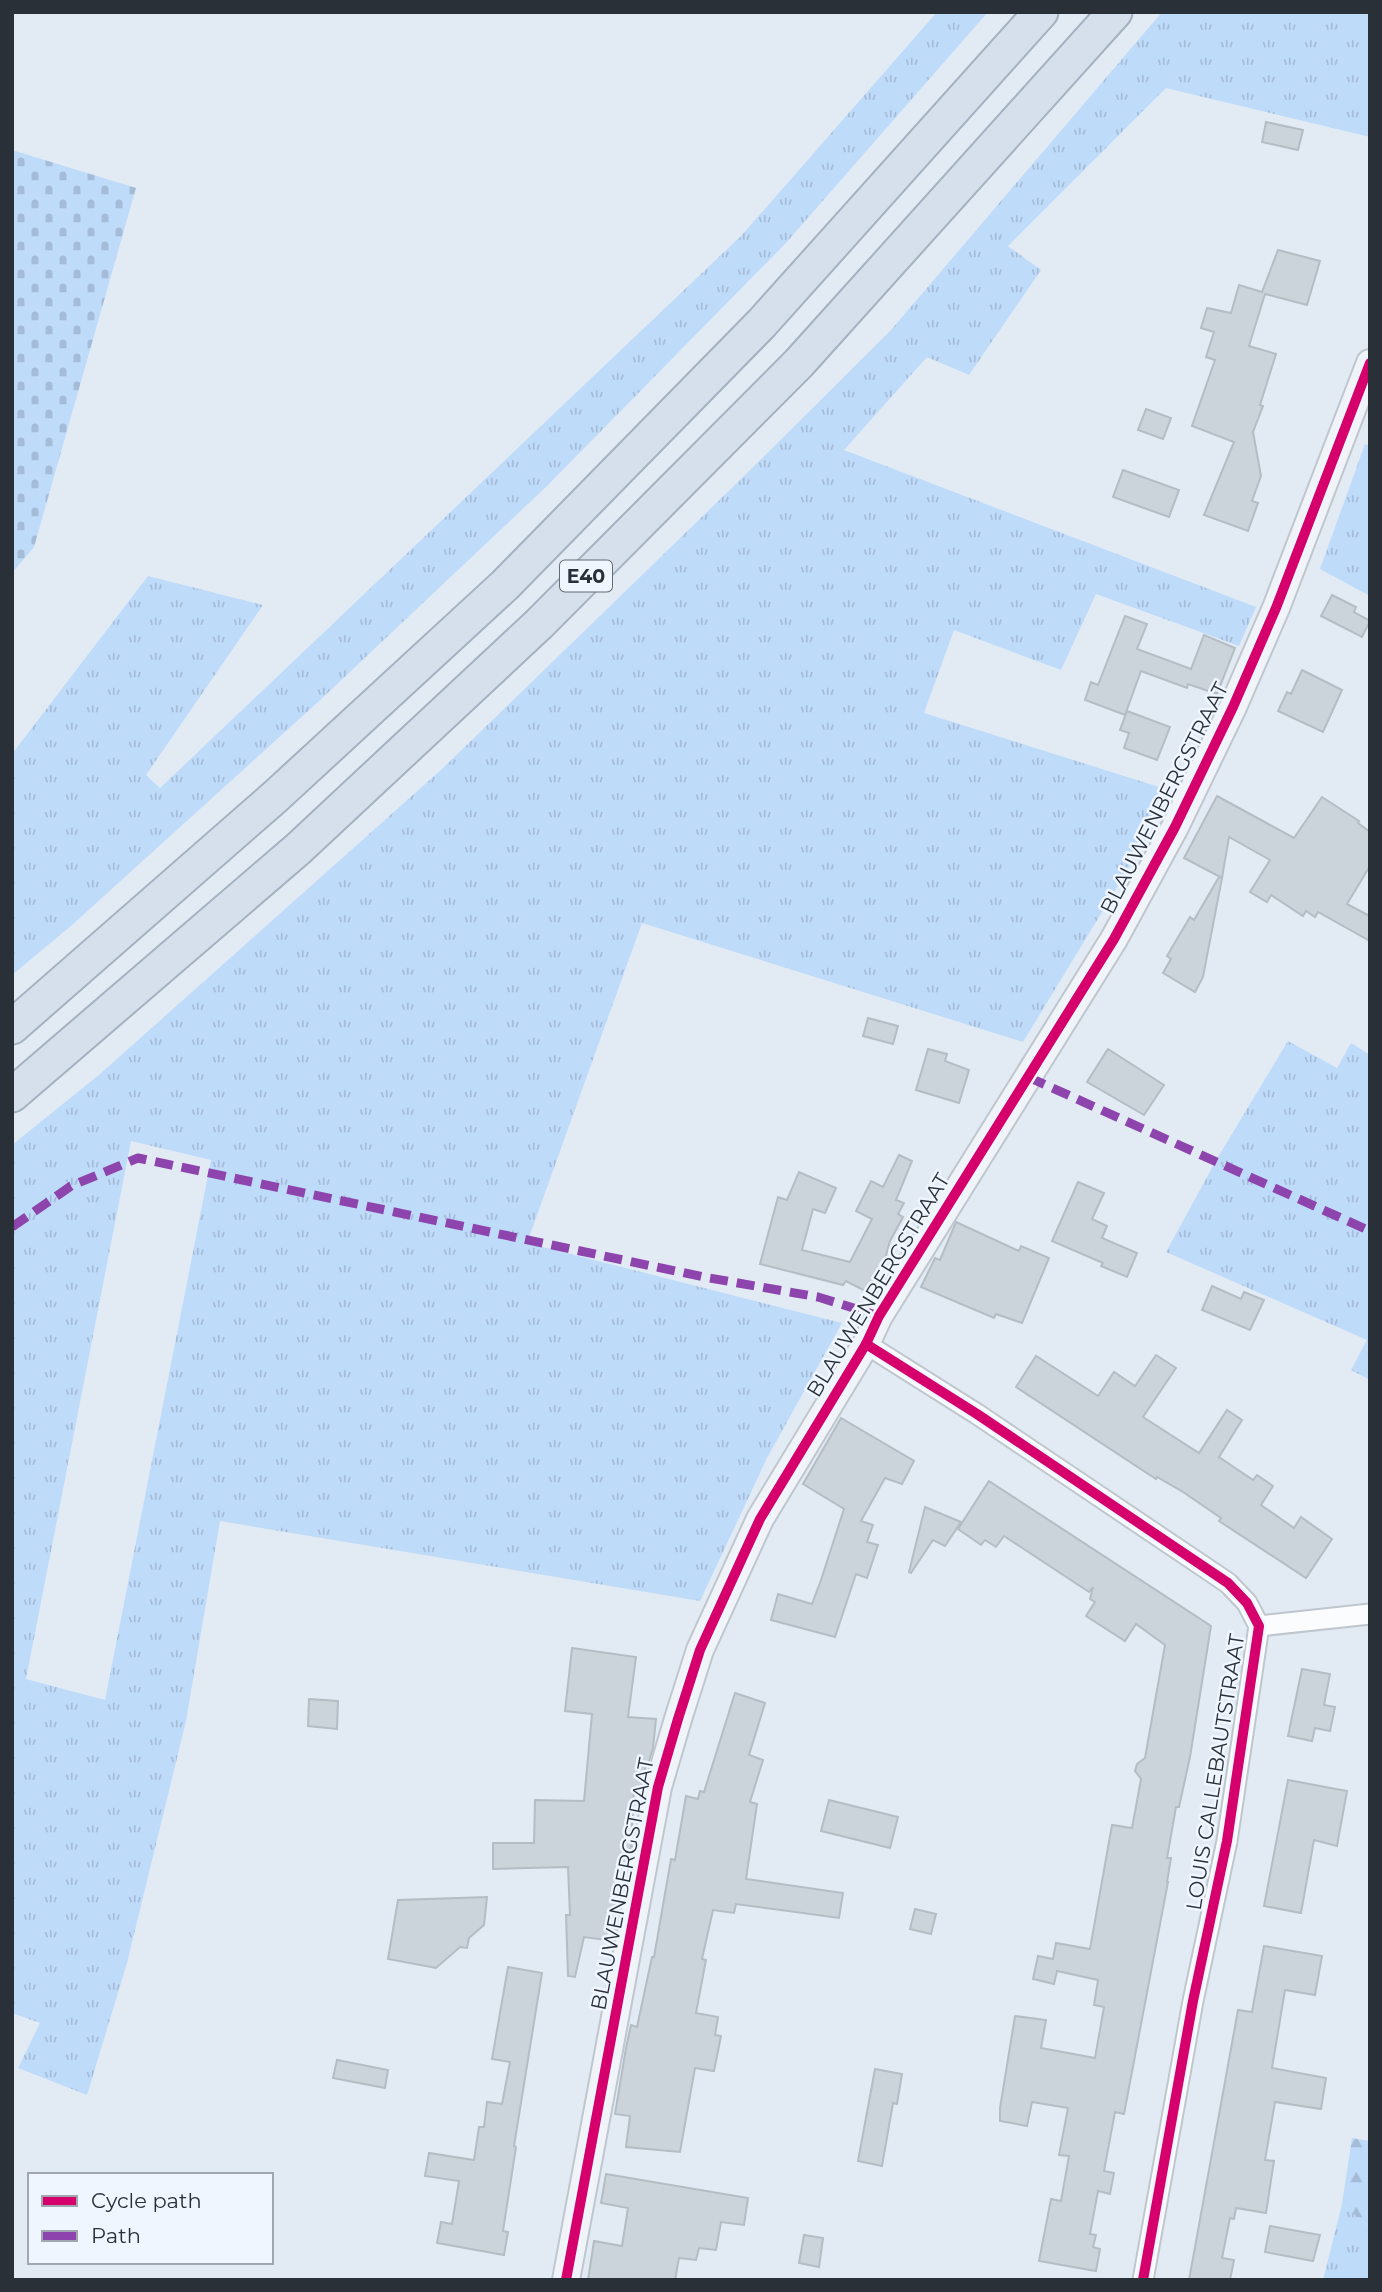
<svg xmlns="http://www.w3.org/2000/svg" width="1382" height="2292" viewBox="0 0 1382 2292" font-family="Montserrat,sans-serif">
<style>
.grass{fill:url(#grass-tufts);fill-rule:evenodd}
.forest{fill:url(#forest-firs)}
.cemetery{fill:url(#cemetery-stones)}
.building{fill:#cbd3db;stroke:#b4bcc4;stroke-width:2}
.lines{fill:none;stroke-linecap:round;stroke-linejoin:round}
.street-casing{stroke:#bfc6ce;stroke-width:23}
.secondary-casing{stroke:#bfc6ce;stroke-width:30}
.highway-casing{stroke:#a3b1c0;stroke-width:37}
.street{stroke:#fbfcfd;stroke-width:19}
.secondary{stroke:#f0f4f8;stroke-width:26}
.highway{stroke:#d6e0ec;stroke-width:33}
.quiet{stroke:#8e44ad;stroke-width:9;stroke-dasharray:18 9;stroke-linecap:butt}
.cycleway-casing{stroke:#eff6ff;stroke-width:15}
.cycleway{stroke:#d6006c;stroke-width:10}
.labels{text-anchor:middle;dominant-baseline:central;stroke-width:5;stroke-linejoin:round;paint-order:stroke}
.shield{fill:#eff6ff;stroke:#646b74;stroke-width:2}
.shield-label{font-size:19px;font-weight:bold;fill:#293038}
.street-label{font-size:21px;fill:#293038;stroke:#eff6ff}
</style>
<defs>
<pattern id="grass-tufts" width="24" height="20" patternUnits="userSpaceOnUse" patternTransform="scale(1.75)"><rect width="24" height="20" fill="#bfdbfa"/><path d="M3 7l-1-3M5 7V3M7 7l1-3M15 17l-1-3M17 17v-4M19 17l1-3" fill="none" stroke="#a4bcd7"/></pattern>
<pattern id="forest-firs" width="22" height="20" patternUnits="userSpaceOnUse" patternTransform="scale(1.75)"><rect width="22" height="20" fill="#bfdbfa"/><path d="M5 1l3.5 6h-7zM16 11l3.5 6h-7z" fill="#a4bcd7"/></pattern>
<pattern id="cemetery-stones" width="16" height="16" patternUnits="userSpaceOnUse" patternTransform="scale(1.75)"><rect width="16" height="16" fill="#bfdbfa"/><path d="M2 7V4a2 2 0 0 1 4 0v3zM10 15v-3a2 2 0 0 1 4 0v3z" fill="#a4bcd7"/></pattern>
</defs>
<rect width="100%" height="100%" fill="#e2ebf4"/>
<g class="grass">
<path d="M937 12H988L785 244 546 487 317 703 72 925 12 975V754L148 576 263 605 146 775 160 788 742 235Z"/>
<path d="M1162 12H1370V137L1166 88 1008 246 1041 270 969 375 927 357 844 450 1256 607 1239 646 1096 594 1061 670 954 630 924 713 1175 792 1023 1042 642 923 527 1243 842 1323 767 1458 700 1601 220 1521 186 1721 127 1963 87 2095 18 2068 40 2023 12 2013V1145L100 1074 442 769 739 481 892 329ZM131 1141 211 1160 105 1700 26 1679Z"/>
<path d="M1365 444 1370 446V596L1320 569Z"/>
<path d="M1288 1041 1337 1068 1351 1043 1370 1055V1380L1351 1370 1367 1340 1166 1252 1218 1157Z"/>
<path d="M1342 2204 1370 2228V2280H1323Z"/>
</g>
<path class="forest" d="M1352 2138 1370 2141V2228L1342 2204Z"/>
<path class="cemetery" d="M12 150 136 188 34 547 12 573Z"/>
<g class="building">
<path d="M1266 122 1303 130 1298 150 1262 142Z"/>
<path d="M1278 250 1320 261 1307 305 1265 294 1249 346 1276 354 1260 405 1263 406 1253 432 1261 476 1252 501 1258 503 1248 531 1204 515 1234 442 1192 426 1215 360 1206 357 1214 332 1201 328 1207 308 1231 313 1239 285 1262 292Z"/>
<path d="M1146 409 1171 418 1163 439 1138 430Z"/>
<path d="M1123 470 1179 490 1169 517 1113 497Z"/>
<path d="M1332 595 1356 607 1354 612 1370 621 1362 637 1321 616Z"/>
<path d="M1125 616 1147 624 1137 649 1191 669 1204 635 1235 648 1217 694 1188 684 1187 688 1141 671 1125 715 1085 700 1091 682 1098 685Z"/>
<path d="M1302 670 1342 690 1323 732 1278 711 1287 692 1291 694Z"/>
<path d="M1127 711 1170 727 1157 760 1124 748 1129 733 1120 730Z"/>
<path d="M1217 796 1294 838 1322 797 1359 821 1358 823 1370 832V866L1347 904 1370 916V941L1318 912 1315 917 1306 911 1303 916 1271 895 1267 902 1250 892 1270 860 1229 837 1222 878 1184 858Z"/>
<path d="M1219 877 1222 878 1203 977 1195 992 1163 973 1171 959 1167 956 1190 917 1194 920Z"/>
<path d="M868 1018 898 1026 893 1044 863 1036Z"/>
<path d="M928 1049 947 1054 945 1061 969 1070 959 1103 916 1090Z"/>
<path d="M1108 1049 1164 1085 1144 1115 1087 1082Z"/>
<path d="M899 1155 912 1161 896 1200 904 1203 898 1214 903 1217 890 1241 885 1259 867 1292 846 1281 843 1285 760 1264 778 1197 787 1200 799 1172 836 1188 825 1213 813 1209 802 1250 850 1262 872 1219 856 1211 871 1181 883 1187Z"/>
<path d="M1078 1182 1104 1193 1092 1219 1107 1226 1102 1238 1137 1253 1127 1277 1101 1266 1103 1263 1052 1241Z"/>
<path d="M956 1222 1019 1251 1021 1246 1049 1258 1022 1323 996 1314 994 1318 921 1287 935 1258 940 1260Z"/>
<path d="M1212 1286 1241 1299 1244 1292 1264 1300 1250 1330 1202 1310Z"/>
<path d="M1156 1355 1176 1368 1143 1417 1199 1453 1227 1410 1242 1420 1219 1457 1253 1480 1257 1475 1273 1486 1261 1505 1294 1528 1301 1517 1332 1539 1306 1578 1219 1521 1221 1518 1183 1492 1157 1477 1156 1479 1016 1387 1036 1356 1098 1396 1114 1372 1135 1386Z"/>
<path d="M841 1418 914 1461 902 1484 885 1478 861 1521 873 1525 867 1542 878 1545 867 1578 856 1574 835 1637 771 1620 778 1594 812 1604 821 1580 844 1509 803 1484Z"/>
<path d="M989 1481 1211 1626 1190 1757 1179 1807H1176L1167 1858H1171L1167 1882H1168L1124 2114 1115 2112 1104 2171 1114 2173 1110 2194 1098 2191 1090 2234 1096 2235 1093 2247 1100 2249 1096 2271 1039 2261 1051 2199 1061 2201 1069 2156 1059 2155 1068 2108 1032 2102 1027 2126 1000 2121V2108L1015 2016 1046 2020 1041 2048 1095 2058 1104 2007 1094 2005 1098 1980 1057 1971 1054 1984 1033 1979 1038 1956 1053 1959 1056 1943 1090 1949 1112 1825 1132 1828 1141 1779 1135 1771 1137 1764 1145 1758 1165 1645 1136 1624 1125 1641 1086 1616 1095 1602 1090 1599 1093 1587 1089 1592 1004 1536 996 1547 985 1540 981 1545 958 1529Z"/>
<path d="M925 1507 961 1522 945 1546 933 1540 911 1573 909 1572Z"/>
<path d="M572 1648 636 1657 628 1717 656 1719 653 1748 648 1765H646L641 1790 634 1789 631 1846 627 1866H625L613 1941 584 1937 575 1977 568 1976 566 1915H570L568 1867 493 1869V1843H534L535 1800 584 1801 592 1714 565 1711Z"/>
<path d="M1302 1669 1330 1674 1324 1705 1335 1707 1330 1731 1315 1728 1312 1741 1288 1736Z"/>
<path d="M735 1693 765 1703 749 1755 763 1760 750 1802 757 1804 746 1879 843 1893 839 1918 736 1904 734 1913 713 1910 702 1959 706 1960 696 2013 718 2017 715 2035 721 2036 714 2071 695 2068 680 2152 626 2147 630 2116 615 2114 626 2048 631 2025 637 2027 652 1957H654L671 1859 675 1860 686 1796 698 1799 700 1791 704 1792Z"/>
<path d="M309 1699 338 1701 337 1729 308 1726Z"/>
<path d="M1288 1780 1347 1791 1337 1846 1314 1840 1301 1913 1264 1906Z"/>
<path d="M829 1800 898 1817 890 1848 821 1831Z"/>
<path d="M487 1897 484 1925 469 1938 467 1948 460 1947 436 1968 388 1959 398 1900Z"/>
<path d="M915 1909 936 1914 931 1934 910 1929Z"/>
<path d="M1264 1946 1322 1956 1315 1995 1285 1990 1272 2068 1326 2078 1321 2109 1275 2102 1265 2160 1274 2161 1266 2213 1236 2208 1234 2219 1230 2218 1222 2258 1234 2260 1230 2280H1189L1238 2010 1252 2012Z"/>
<path d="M508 1967 542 1973 514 2146 516 2147 503 2231 508 2232 504 2255 437 2243 441 2222 452 2224 459 2181 425 2176 429 2153 474 2160 479 2127H484L487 2102 502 2104 510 2062 492 2059Z"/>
<path d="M337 2060 388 2070 385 2088 333 2078Z"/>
<path d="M875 2069 902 2074 897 2104 893 2103 882 2166 858 2161Z"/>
<path d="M606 2174 748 2198 744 2225 721 2222 716 2250 699 2248 696 2260 679 2258 675 2280H588L594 2241 622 2246 628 2208 601 2203Z"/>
<path d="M1270 2226 1320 2235 1313 2261 1265 2252Z"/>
<path d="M804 2235 823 2238 819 2267 799 2263Z"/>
</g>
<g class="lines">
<defs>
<g id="street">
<path d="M866 1344 977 1414 1228 1583 1247 1603 1259 1626 1227 1841 1193 2001 1143 2280"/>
<path d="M1259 1626 1370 1614"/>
</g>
<path id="secondary" d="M566 2280 658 1787 678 1719 700 1650 760 1519 866 1344 879 1316 1114 939 1175 827 1233 707 1276 608 1370 363"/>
<g id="highway">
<path d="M12 1027 276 796 505 585 762 323 1041 12"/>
<path d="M12 1095 298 849 539 624 799 363 1115 12"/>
</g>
</defs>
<use href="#street" class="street-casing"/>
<use href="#secondary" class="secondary-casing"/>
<use href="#highway" class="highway-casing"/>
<use href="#street" class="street"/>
<use href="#secondary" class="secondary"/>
<use href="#highway" class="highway"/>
<g class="quiet">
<path d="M1028 1077 1370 1231"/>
<path d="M12 1227 71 1186 138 1158 704 1277 818 1297 879 1316"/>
</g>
<defs>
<g id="cycleway">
<path d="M866 1344 977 1414 1228 1583 1247 1603 1259 1626 1227 1841 1193 2001 1143 2280"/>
<path d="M566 2280 658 1787 678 1719 700 1650 760 1519 866 1344 879 1316 1114 939 1175 827 1233 707 1276 608 1370 363"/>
</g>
</defs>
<use href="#cycleway" class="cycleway-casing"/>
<use href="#cycleway" class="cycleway"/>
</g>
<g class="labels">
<rect class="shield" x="560" y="560.5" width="52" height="31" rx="5"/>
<g class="shield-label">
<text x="586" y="576">E40</text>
</g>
<g class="street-label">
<text transform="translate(1164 798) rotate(-63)">BLAUWENBERGSTRAAT</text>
<text transform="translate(878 1285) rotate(-59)">BLAUWENBERGSTRAAT</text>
<text transform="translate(1215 1772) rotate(-81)">LOUIS CALLEBAUTSTRAAT</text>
<text transform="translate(622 1884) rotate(-79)">BLAUWENBERGSTRAAT</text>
</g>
</g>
<rect width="1382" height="2292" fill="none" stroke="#293038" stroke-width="28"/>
<rect x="28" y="2173" width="245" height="91" fill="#eff6ff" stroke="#a0a7af" stroke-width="2"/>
<rect x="42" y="2196" width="35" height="10" fill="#d6006c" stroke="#a0a7af" stroke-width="2"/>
<text x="91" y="2208" font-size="21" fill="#293038">Cycle path</text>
<rect x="42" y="2231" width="35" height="10" fill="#8e44ad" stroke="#a0a7af" stroke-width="2"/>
<text x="91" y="2243" font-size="21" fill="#293038">Path</text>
</svg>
